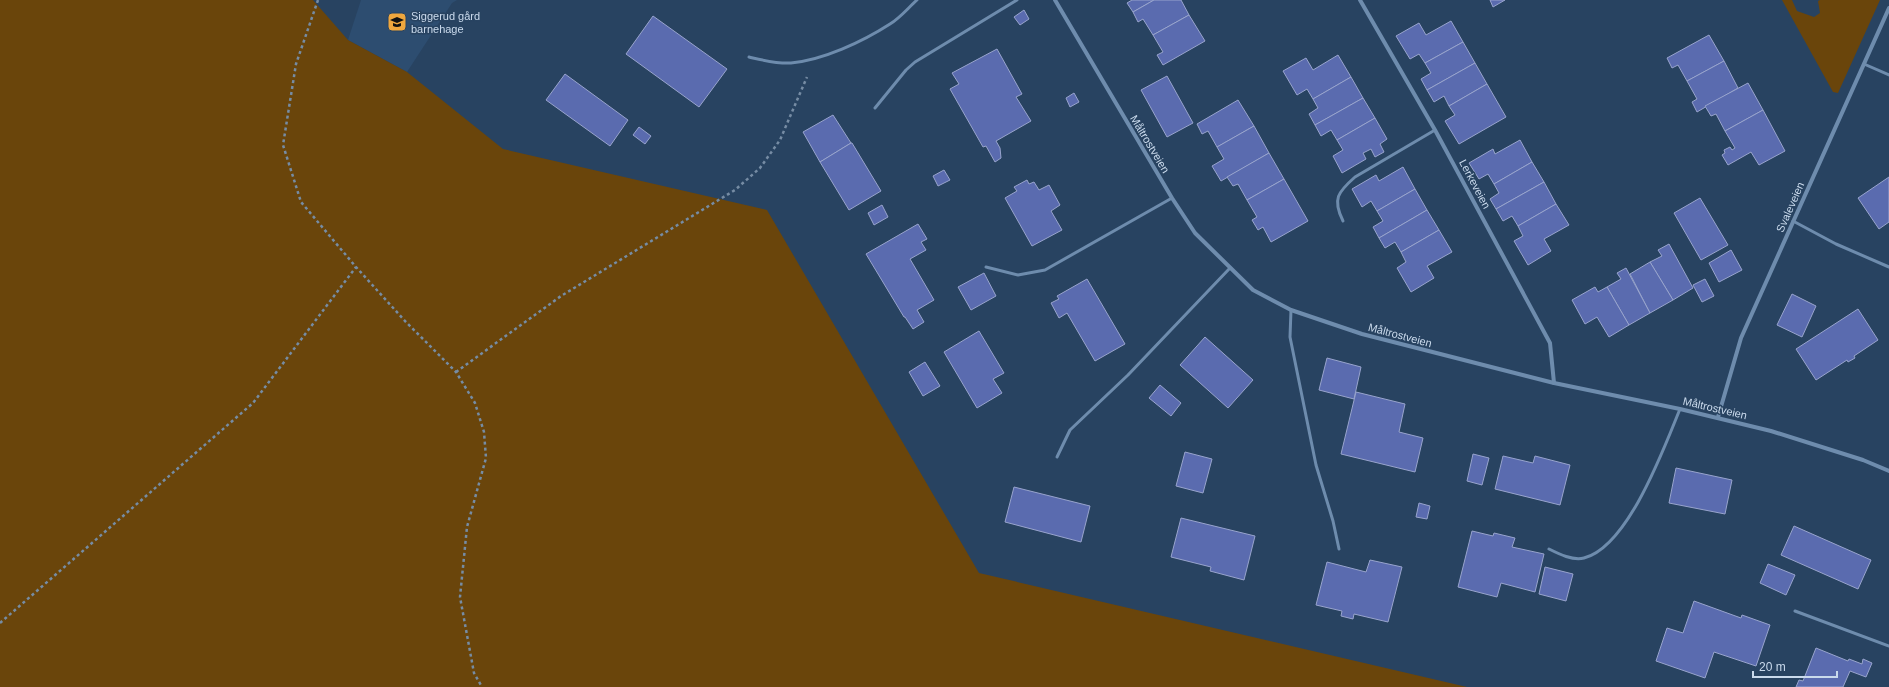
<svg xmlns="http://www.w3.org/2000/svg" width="1889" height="687" viewBox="0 0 1889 687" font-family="Helvetica,sans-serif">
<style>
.built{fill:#2d4d70}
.green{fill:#6a450b}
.building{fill:#5a6baf;stroke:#98a4cd}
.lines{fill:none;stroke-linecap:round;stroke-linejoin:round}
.path{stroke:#768ca4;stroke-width:2.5;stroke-dasharray:3 3;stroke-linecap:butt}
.lane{stroke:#6e8cad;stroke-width:3}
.street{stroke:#6e8cad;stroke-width:4}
.labels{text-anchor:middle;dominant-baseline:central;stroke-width:3;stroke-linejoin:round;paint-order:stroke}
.poi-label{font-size:11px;fill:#cadaec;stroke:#284361;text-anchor:start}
.street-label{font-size:11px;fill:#cadaec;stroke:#284361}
</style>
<rect width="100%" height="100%" fill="#284361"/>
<path class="built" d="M361 0H457L452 3 407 72 348 40Z"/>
<g class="green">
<path d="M0 0H313L348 40 407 72 503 149 767 210 979 573 1467 687H0Z"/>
<path d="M1782 0H1792L1797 11 1814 17 1820 13 1818 1 1820 0H1880L1838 93 1833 92Z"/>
</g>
<g class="building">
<path d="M1132 0H1154L1133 12 1127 3Z"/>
<path d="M1154 0H1181L1189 15 1153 35 1143 19 1138 22 1133 12Z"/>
<path d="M1490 0H1505L1493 7Z"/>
<path d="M1024 10 1029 19 1020 25 1014 17Z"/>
<path d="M1189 15 1205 41 1163 65 1157 55 1163 52 1153 35Z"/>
<path d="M653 16 727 69 699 107 626 54Z"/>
<path d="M1451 21 1463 42 1425 63 1419 54 1410 59 1396 36 1419 23 1426 35Z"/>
<path d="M1709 35 1724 61 1687 81 1678 65 1672 68 1667 58Z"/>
<path d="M1463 42 1475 63 1427 90 1421 79 1431 73 1425 63Z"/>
<path d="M997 49 1022 94 1016 97 1031 121 996 141 1000 148 1001 158 995 162 986 146 983 147 950 89 959 84 952 73Z"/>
<path d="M1338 55 1351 77 1313 99 1307 89 1297 95 1283 71 1306 58 1313 70Z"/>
<path d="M1724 61 1738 88 1697 112 1692 102 1697 99 1687 81Z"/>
<path d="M1475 63 1487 84 1449 106 1444 96 1434 102 1427 90Z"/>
<path d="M565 74 628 120 610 146 546 100Z"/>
<path d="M1167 76 1193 123 1167 137 1141 90Z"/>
<path d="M1351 77 1363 98 1315 125 1309 114 1318 108 1313 99Z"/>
<path d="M1748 83 1763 110 1725 131 1716 114 1711 116 1705 106Z"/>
<path d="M1487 84 1506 117 1459 144 1445 121 1455 115 1449 106Z"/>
<path d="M1074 93 1079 102 1070 107 1066 98Z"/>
<path d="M1363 98 1375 118 1337 140 1331 130 1321 136 1315 125Z"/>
<path d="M1238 100 1254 126 1217 147 1208 131 1202 134 1197 124Z"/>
<path d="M1763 110 1785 151 1759 165 1751 152 1728 165 1722 155 1725 153 1724 150 1730 147 1732 150 1735 148 1725 131Z"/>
<path d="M833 115 851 143 820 162 803 132Z"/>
<path d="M1375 118 1387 139 1380 144 1384 152 1375 157 1371 149 1363 153 1366 159 1342 173 1333 156 1343 150 1337 140Z"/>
<path d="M1254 126 1269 153 1221 181 1212 166 1224 159 1217 147Z"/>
<path d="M639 127 651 136 645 144 633 135Z"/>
<path d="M1520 140 1532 162 1494 184 1488 174 1479 179 1469 163 1493 149 1495 154Z"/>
<path d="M851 143H852L881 191 849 210 820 162Z"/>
<path d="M1269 153 1284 179 1247 200 1238 184 1233 186 1227 177Z"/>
<path d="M1532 162 1544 182 1496 209 1490 199 1499 193 1494 184Z"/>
<path d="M1403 167 1415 189 1377 211 1371 201 1362 207 1352 189 1376 175 1379 181Z"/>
<path d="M944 170 950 180 938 186 933 176Z"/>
<path d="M1889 177V222L1879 229 1858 198Z"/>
<path d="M1284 179 1308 221 1271 242 1263 227 1258 230 1252 220 1257 217 1247 200Z"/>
<path d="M1027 180 1029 184 1034 182 1039 190 1049 185 1060 205 1051 211 1062 230 1032 246 1005 198 1017 191 1014 187Z"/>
<path d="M1544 182 1556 204 1518 226 1512 216 1503 221 1496 209Z"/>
<path d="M1415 189 1427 210 1379 238 1373 227 1383 221 1377 211Z"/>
<path d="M1700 198 1728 245 1701 260 1674 213Z"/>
<path d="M1556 204 1569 225 1544 239 1551 251 1528 265 1514 241 1523 236 1518 226Z"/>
<path d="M882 205 888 217 874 225 868 213Z"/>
<path d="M1427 210 1439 230 1401 252 1395 242 1385 248 1379 238Z"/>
<path d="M918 224 927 239 921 242 926 250 910 259 934 300 917 310 924 322 913 329 905 317H904L866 254Z"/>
<path d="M1439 230 1452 252 1427 266 1434 278 1411 292 1397 268 1406 262 1401 252Z"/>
<path d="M1669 244 1693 288 1673 300 1650 262 1662 256 1658 250Z"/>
<path d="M1731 250 1742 270 1719 282 1709 263Z"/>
<path d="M1650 262 1673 300 1650 313 1630 274Z"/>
<path d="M1626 268 1650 313 1629 325 1607 287 1621 279 1617 273Z"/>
<path d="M984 273 996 296 971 310 958 287Z"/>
<path d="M1087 279 1125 344 1095 361 1067 313 1059 318 1051 303 1059 299 1057 296Z"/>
<path d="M1705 279 1714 296 1702 302 1693 285Z"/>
<path d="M1595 287 1598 292 1607 287 1629 325 1609 337 1597 317 1585 324 1572 300Z"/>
<path d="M1792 294 1816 306 1802 337 1777 325Z"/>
<path d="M1858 309 1878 340 1854 356 1855 358 1848 362 1847 360 1816 380 1796 349Z"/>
<path d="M979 331 1004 373 993 379 1002 393 977 408 944 352Z"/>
<path d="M1205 337 1253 380 1228 408 1180 365Z"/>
<path d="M1327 358 1361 367 1354 399 1319 390Z"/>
<path d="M925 362 940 386 923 396 909 372Z"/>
<path d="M1160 385 1181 403 1171 416 1149 398Z"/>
<path d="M1356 392 1405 404 1399 432 1423 438 1415 472 1341 454Z"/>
<path d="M1185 452 1212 459 1203 493 1176 486Z"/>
<path d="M1473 454 1489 458 1482 485 1467 481Z"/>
<path d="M1503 456 1533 463 1535 456 1570 465 1560 505 1495 489Z"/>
<path d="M1676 468 1732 480 1725 514 1669 503Z"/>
<path d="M1014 487 1090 506 1081 542 1005 522Z"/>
<path d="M1419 503 1430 506 1427 519 1416 517Z"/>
<path d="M1181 518 1255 536 1244 580 1210 571 1211 567 1171 557Z"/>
<path d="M1794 526 1871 560 1858 589 1781 555Z"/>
<path d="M1472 531 1493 536 1494 533 1515 538 1512 547 1544 554 1535 592 1501 583 1497 597 1458 587Z"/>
<path d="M1370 560 1402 567 1388 622 1354 614 1353 619 1341 616 1342 611 1316 605 1327 562 1366 572Z"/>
<path d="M1768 564 1795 575 1786 595 1760 583Z"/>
<path d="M1545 567 1573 574 1566 601 1539 594Z"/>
<path d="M1694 601 1741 618 1742 615 1770 625 1756 666 1714 652 1705 678 1656 661 1667 628 1683 633Z"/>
<path d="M1816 648 1848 661 1849 659 1862 664 1863 659 1872 663 1866 677 1850 671 1843 687H1796L1799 680 1803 681Z"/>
</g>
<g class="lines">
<g class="path">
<path d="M318 0 296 64 283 145 301 202 356 267 405 321 456 372 475 403 484 432 486 458 467 527 460 597 474 673 482 687"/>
<path d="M456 372 561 296 735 190 760 168 780 140 807 77"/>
<path d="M0 623 253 403 356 267"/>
</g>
<g class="lane">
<path d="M749 57C762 60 777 64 791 63 823 60 862 42 890 24 900 18 908 8 917 0"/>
<path d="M1864 64 1889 75"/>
<path d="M875 108 906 70 915 62 1017 0"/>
<path d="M1343 221C1332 199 1338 192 1355 177L1435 130"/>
<path d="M1793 221 1836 244 1889 267"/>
<path d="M986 267 1018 275 1045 270 1172 198"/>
<path d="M1291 310 1290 337 1316 465 1333 521 1339 549"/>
<path d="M1057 457 1070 430 1128 375 1230 268"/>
<path d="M1549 549C1559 554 1573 561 1584 558 1628 547 1664 448 1680 409"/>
<path d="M1795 611 1889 646"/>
</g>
<g class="street">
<path d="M1055 0 1172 198 1195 233 1253 290 1291 310 1362 334 1554 383 1680 409 1771 431 1863 460 1889 471"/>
<path d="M1360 0 1435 130 1550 343 1554 383"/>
<path d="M1718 417 1741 338 1889 8"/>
</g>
</g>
<defs>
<symbol id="school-square" viewBox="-11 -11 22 22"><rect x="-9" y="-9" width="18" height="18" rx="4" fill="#efa73e" stroke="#284361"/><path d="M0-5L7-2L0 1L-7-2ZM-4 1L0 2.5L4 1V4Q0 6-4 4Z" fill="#111"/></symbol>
</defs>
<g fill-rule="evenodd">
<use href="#school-square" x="386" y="11" width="22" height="22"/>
</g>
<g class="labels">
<g class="poi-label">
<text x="411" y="16">Siggerud gård<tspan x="411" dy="13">barnehage</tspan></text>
</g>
<g class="street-label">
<text transform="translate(1150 144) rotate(59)">Måltrostveien</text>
<text transform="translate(1475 184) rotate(62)">Lerkeveien</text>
<text transform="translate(1790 207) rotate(-66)">Svaleveien</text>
<text transform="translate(1400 335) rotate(15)">Måltrostveien</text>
<text transform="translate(1715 408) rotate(13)">Måltrostveien</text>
</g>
</g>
<path d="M1753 671v6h84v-6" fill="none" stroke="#cadaec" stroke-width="2"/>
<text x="1759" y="671" font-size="12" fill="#cadaec" stroke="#284361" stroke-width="3" paint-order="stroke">20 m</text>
</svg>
